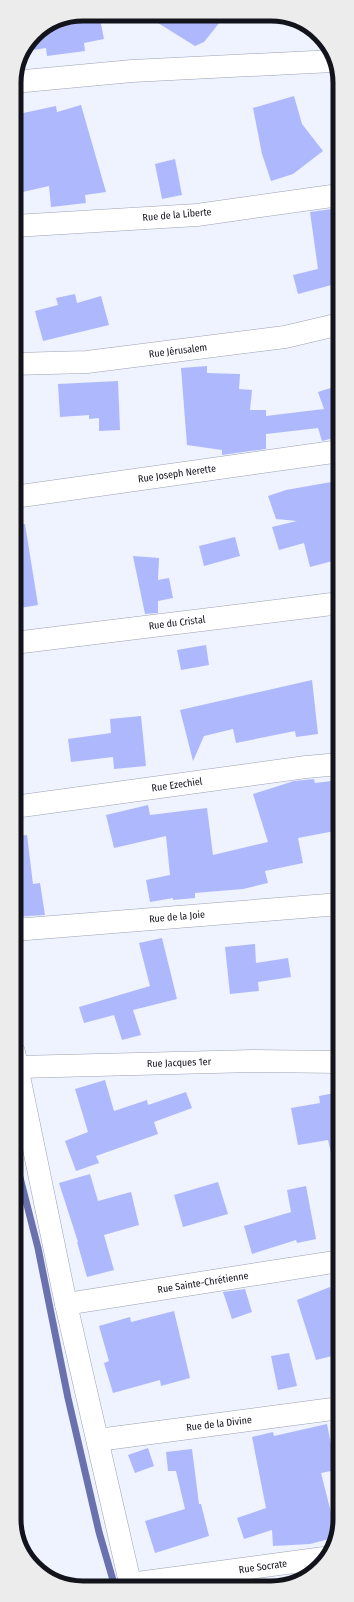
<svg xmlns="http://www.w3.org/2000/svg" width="354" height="1602" viewBox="0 0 354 1602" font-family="'Fira Sans Condensed',sans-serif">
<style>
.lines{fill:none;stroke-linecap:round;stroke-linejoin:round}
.stream{stroke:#6972ae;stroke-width:7}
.building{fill:#aeb9fd}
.minor-casing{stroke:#9ca0b4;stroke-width:23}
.minor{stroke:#fff;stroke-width:22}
.labels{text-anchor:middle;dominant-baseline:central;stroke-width:3.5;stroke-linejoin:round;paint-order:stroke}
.street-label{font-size:10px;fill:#12131b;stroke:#fff}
.rim{fill:none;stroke:#12131b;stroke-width:5}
</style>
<rect width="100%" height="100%" fill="#eff2ff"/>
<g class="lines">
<path class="stream" d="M14 1154 38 1248 68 1398 99 1532 115 1587"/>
</g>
<g class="building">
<path d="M224 17 204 42 195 46 150 18Z"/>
<path d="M57 19H100L104 39 84 43 85 51 47 56 46 48 27 51 34 34Z"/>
<path d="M294 96 302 124 323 151 293 174 271 181 262 154 253 108Z"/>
<path d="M81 105 106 192 85 195 86 203 51 207 49 186 14 194V115L56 106 57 112Z"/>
<path d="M175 159 182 195 162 199 155 164Z"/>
<path d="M339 208V283L298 294 293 275 318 269 310 212Z"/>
<path d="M75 294 77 303 101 296 109 325 43 341 35 311 58 305 56 298Z"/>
<path d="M207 366V373L240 374 239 389 252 390 250 410H266V416L324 409 318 392 340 385V439L334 438 322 441 318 428 266 434V449L222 455V450L187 445 181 368Z"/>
<path d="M118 381 120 430 99 431V418L89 419V415L60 417 58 384Z"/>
<path d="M337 481 340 497V559L310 567 304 543 279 550 272 527 297 521 276 519 268 496 286 490Z"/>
<path d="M25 524 38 605 14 609V525Z"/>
<path d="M235 537 240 556 204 566 199 546Z"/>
<path d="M133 556 159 558 158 580 169 578 173 598 158 601V613L145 614Z"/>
<path d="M206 645 209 665 181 670 177 650Z"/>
<path d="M312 680 318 734 296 737 295 731 236 743 233 729 204 736 193 761 180 710Z"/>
<path d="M141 716 146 766 114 769 113 757 71 762 68 739 111 733 110 719Z"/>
<path d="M314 779 315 783 340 780V830L298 838 303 863 265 871 268 883 243 889 195 893V898L173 900V898L150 902 146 880 170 875 166 836 114 848 106 815 148 805 150 815 207 808 213 855 268 842 253 794 294 781Z"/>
<path d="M27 835 33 884 40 883 45 915 14 917V836Z"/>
<path d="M162 938 177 999 133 1010 141 1035 122 1040 114 1015 84 1023 79 1007 150 986 139 943Z"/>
<path d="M255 944 256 963 288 958 291 977 258 982 259 991 230 994 225 947Z"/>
<path d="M105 1080 114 1111 147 1100 148 1105 186 1092 192 1108 154 1122 158 1134 96 1156 99 1163 76 1171 65 1141 88 1132 75 1089Z"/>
<path d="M340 1092V1153H331L328 1140 298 1145 291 1108 320 1103 319 1096Z"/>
<path d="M90 1174 98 1201 131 1192 139 1225 104 1235 114 1270 87 1277 77 1242H78L59 1183Z"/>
<path d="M218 1182 228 1214 183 1227 174 1195Z"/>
<path d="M306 1186 316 1239 297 1243 296 1240 252 1254 244 1226 291 1212 287 1190Z"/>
<path d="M330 1287 331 1291 340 1288V1354L316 1360 297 1300Z"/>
<path d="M245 1289 252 1312 232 1319 223 1292Z"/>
<path d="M174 1311 190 1378 161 1386 160 1380 113 1393 104 1363 109 1361 99 1326 130 1317 131 1322Z"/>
<path d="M289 1353 297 1386 278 1390 271 1356Z"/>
<path d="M327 1424 336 1470 321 1473 336 1532 333 1538 310 1544 273 1546 272 1530 244 1539 237 1518 266 1508 252 1437 273 1432 274 1436Z"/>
<path d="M148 1448 154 1466 135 1473 128 1455Z"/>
<path d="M192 1449 199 1504H201L209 1536 155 1553 145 1521 185 1509 176 1471H168L166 1452Z"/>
</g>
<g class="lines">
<defs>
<g id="minor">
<path d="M14 82 132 71 333 61"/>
<path d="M14 226 197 215 339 195"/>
<path d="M14 364 87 362 285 337 340 324"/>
<path d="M14 497 340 451"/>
<path d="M14 643 340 603"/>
<path d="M14 807 306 767 340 764"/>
<path d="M14 930 340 904"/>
<path d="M14 1052 66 1304 131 1587"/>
<path d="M19 1067 253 1061 340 1062"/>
<path d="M66 1304 340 1261"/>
<path d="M98 1440 340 1408"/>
<path d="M130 1584 324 1558"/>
</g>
</defs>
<use href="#minor" class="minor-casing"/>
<use href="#minor" class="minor"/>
</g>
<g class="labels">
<g class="street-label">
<text transform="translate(177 215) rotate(-5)">Rue de la Liberte</text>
<text transform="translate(178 351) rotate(-7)">Rue Jérusalem</text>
<text transform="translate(177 474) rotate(-8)">Rue Joseph Nerette</text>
<text transform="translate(177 623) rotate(-7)">Rue du Cristal</text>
<text transform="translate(177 785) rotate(-8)">Rue Ezechiel</text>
<text transform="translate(177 917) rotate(-5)">Rue de la Joie</text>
<text transform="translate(179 1063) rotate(-2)">Rue Jacques 1er</text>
<text transform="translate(203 1283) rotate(-9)">Rue Sainte-Chrétienne</text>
<text transform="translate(219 1424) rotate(-7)">Rue de la Divine</text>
<text transform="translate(263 1567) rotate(-8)">Rue Socrate</text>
</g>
</g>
<path d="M0 0H354V1602H0ZM83 21H271A62 62 0 0 1 333 83V1519A62 62 0 0 1 271 1581H83A62 62 0 0 1 21 1519V83A62 62 0 0 1 83 21Z" fill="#ececed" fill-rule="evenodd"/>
<path class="rim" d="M83 21H271A62 62 0 0 1 333 83V1519A62 62 0 0 1 271 1581H83A62 62 0 0 1 21 1519V83A62 62 0 0 1 83 21Z"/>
</svg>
